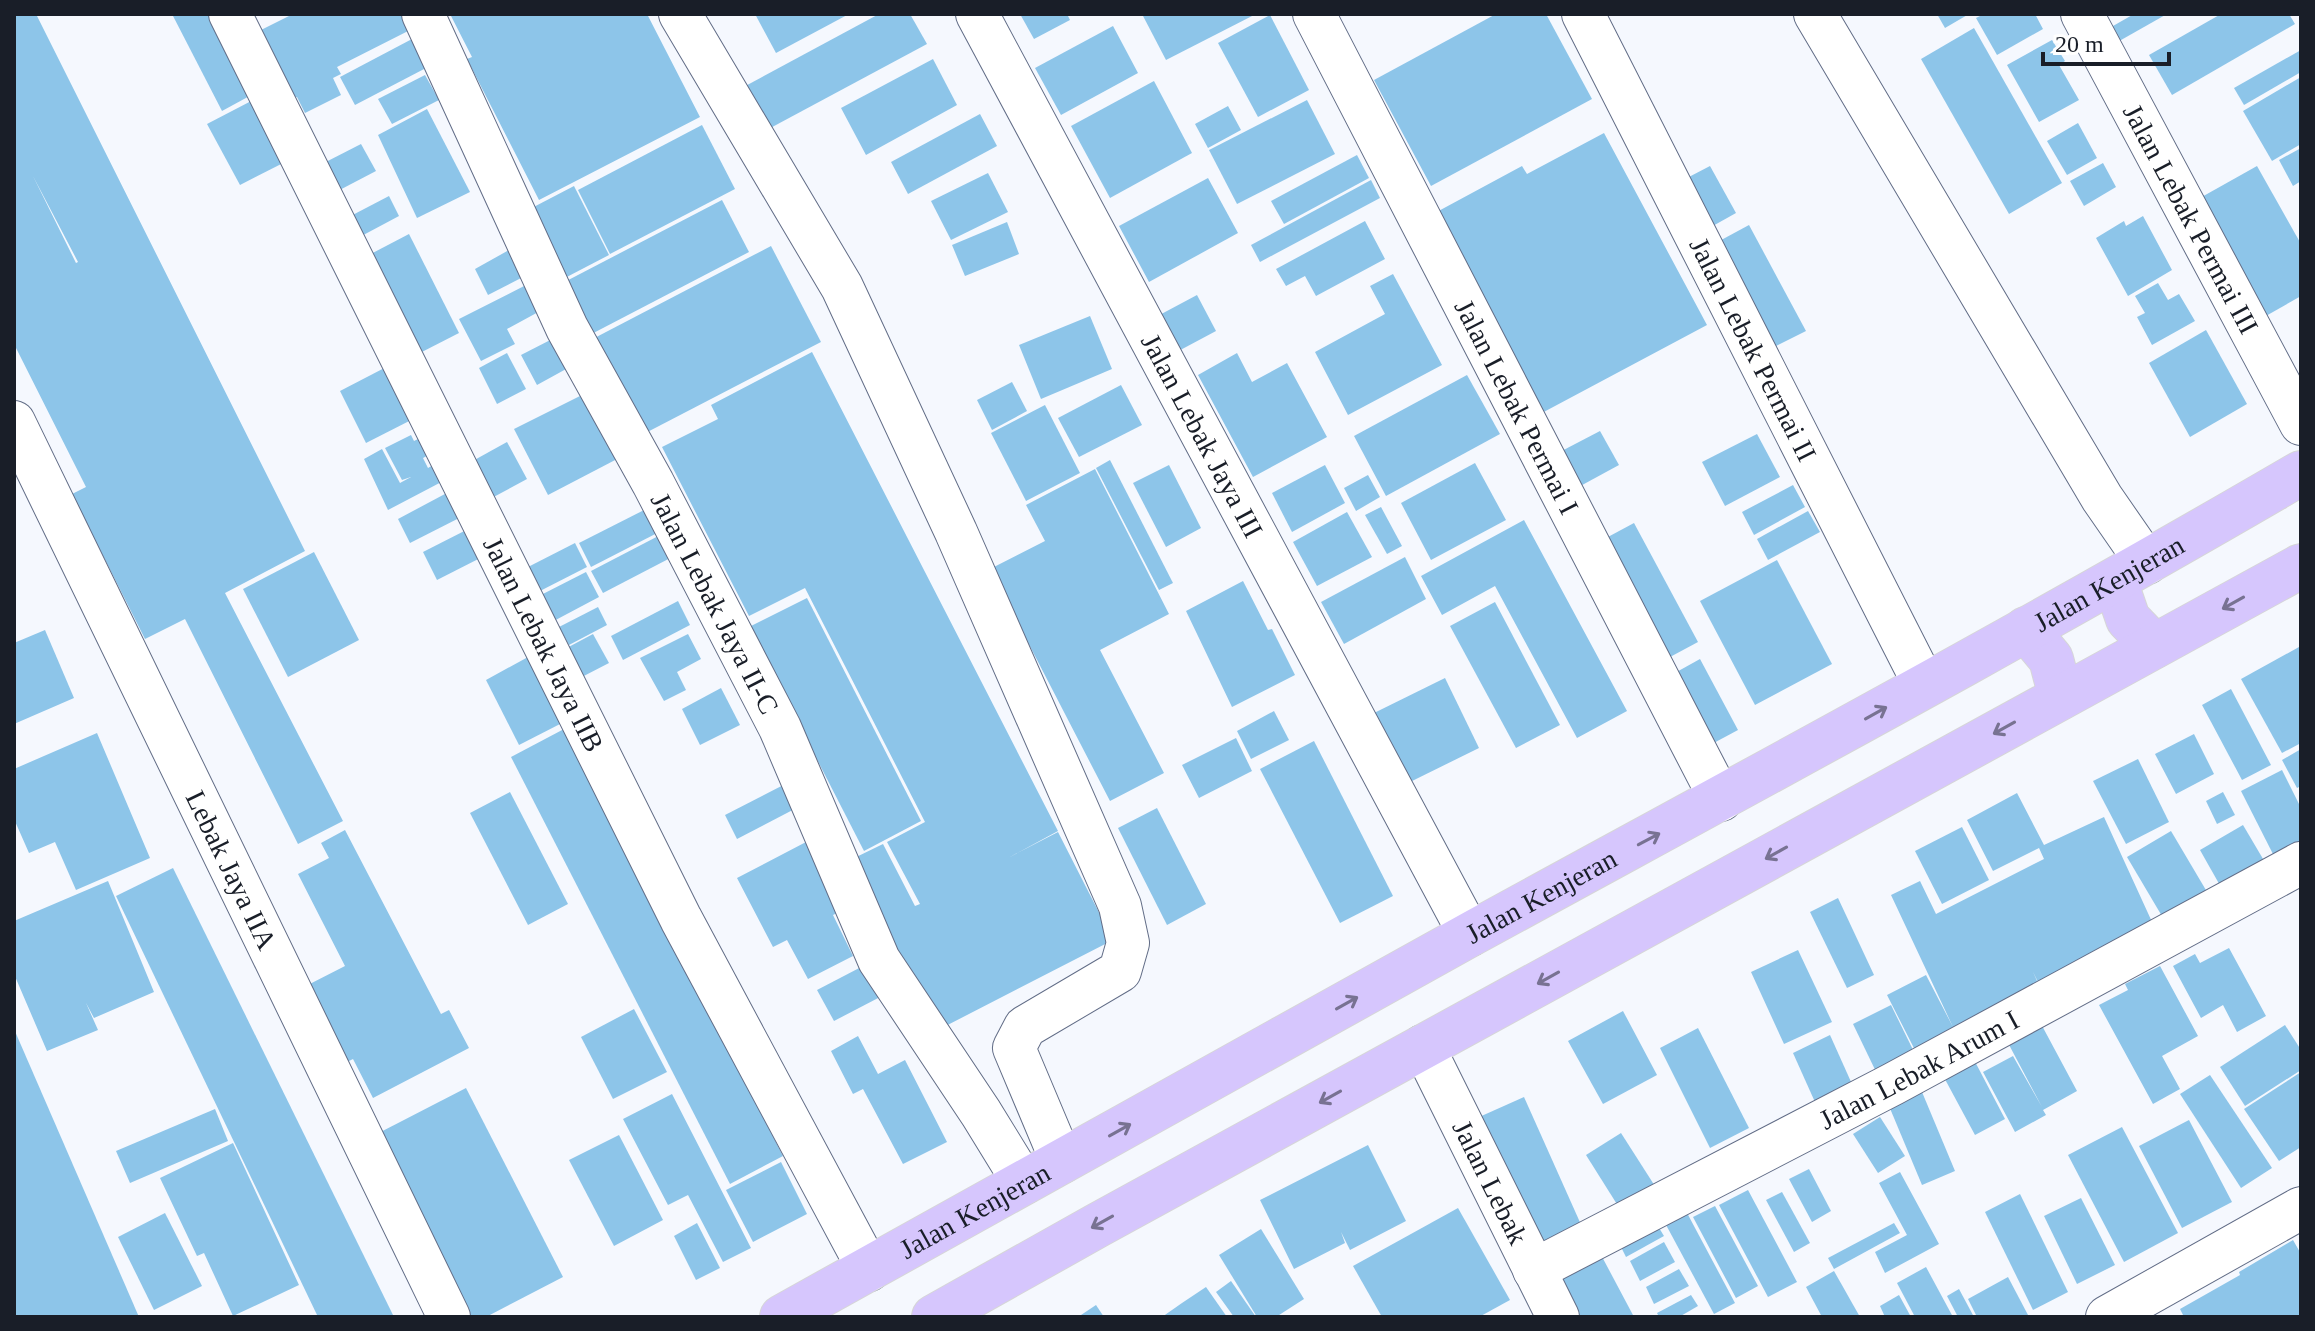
<svg xmlns="http://www.w3.org/2000/svg" width="2315" height="1331" viewBox="0 0 2315 1331" font-family="Georgia,serif">
<style>
.building{fill:#8dc5e9;fill-rule:evenodd}
.lines{fill:none;stroke-linecap:round;stroke-linejoin:round}
.minor-casing{stroke:#626d87;stroke-width:44}
.major-casing{stroke:#d6d6d8;stroke-width:46}
.minor{stroke:#fff;stroke-width:42}
.major{stroke:#d6c6fd;stroke-width:44}
.oneway{stroke:#787292}
.labels{text-anchor:middle;dominant-baseline:central;stroke-width:6;stroke-linejoin:round;paint-order:stroke}
.street-label{font-size:28px;fill:#191e28;stroke:#fff}
</style>
<rect width="100%" height="100%" fill="#f5f8fe"/>
<g class="building">
<path d="M14 14H36L305 551 225 593 343 821 298 844 185 619 145 639 72 494 86 487 14 344ZM33 176 78 262 76 263Z"/>
<path d="M172 14H217L257 92 222 111Z"/>
<path d="M293 14H409L416 27 337 67 341 74 333 78 341 95 305 113 297 97 291 99 257 32Z"/>
<path d="M450 14H647L700 117 539 200 467 59 472 57Z"/>
<path d="M755 14H849L776 53Z"/>
<path d="M879 14H910L927 44 761 133 738 90Z"/>
<path d="M1020 14H1067L1070 20 1034 39Z"/>
<path d="M1142 14H1256L1166 60Z"/>
<path d="M1496 14H1546L1592 99 1431 186 1374 80Z"/>
<path d="M1937 14H1969L1945 28Z"/>
<path d="M1984 14H2035L2043 29 1997 55 1976 18Z"/>
<path d="M2134 14H2167L2114 44 2106 30Z"/>
<path d="M2221 14H2289L2295 24 2172 95 2149 55Z"/>
<path d="M1270 15 1309 90 1258 117 1218 43Z"/>
<path d="M1113 26 1138 73 1061 115 1035 68Z"/>
<path d="M1974 28 2062 183 2009 214 1921 59Z"/>
<path d="M412 39 426 68 355 105 340 77Z"/>
<path d="M2052 40 2065 61 2059 65 2079 100 2039 122 2007 65Z"/>
<path d="M2301 50V72L2244 105 2234 88Z"/>
<path d="M933 59 957 105 866 155 841 108Z"/>
<path d="M425 75 439 100 392 124 378 99Z"/>
<path d="M2301 77V144L2272 161 2243 111Z"/>
<path d="M1154 81 1192 153 1110 198 1071 126Z"/>
<path d="M259 97 293 158 240 185 207 124Z"/>
<path d="M1307 100 1335 154 1237 204 1209 150Z"/>
<path d="M1228 106 1241 130 1208 148 1195 124Z"/>
<path d="M427 109 470 192 417 218 378 135Z"/>
<path d="M980 114 997 146 908 194 891 162Z"/>
<path d="M2078 123 2097 158 2067 175 2047 141Z"/>
<path d="M702 125 735 189 610 254 578 190Z"/>
<path d="M1604 133 1707 325 1540 414 1433 214 1522 166 1527 174Z"/>
<path d="M361 144 376 171 332 194 318 166Z"/>
<path d="M2301 148V181L2293 186 2279 160Z"/>
<path d="M1357 155 1369 178 1284 224 1271 201Z"/>
<path d="M2103 163 2116 187 2084 206 2070 181Z"/>
<path d="M1710 166 1736 213 1711 227 1685 179Z"/>
<path d="M2257 166 2301 244V296L2257 321 2191 203Z"/>
<path d="M988 173 1008 212 951 240 931 201Z"/>
<path d="M1208 178 1238 233 1149 282 1119 226Z"/>
<path d="M1371 180 1380 198 1260 262 1251 245Z"/>
<path d="M574 186 609 255 561 280 526 211Z"/>
<path d="M389 196 399 216 354 240 343 220Z"/>
<path d="M722 200 749 252 580 340 553 288Z"/>
<path d="M2143 216 2172 270 2128 296 2096 238 2124 221 2126 226Z"/>
<path d="M1365 221 1385 259 1316 296 1305 276 1286 286 1276 269Z"/>
<path d="M1007 222 1019 254 965 276 952 245Z"/>
<path d="M1749 225 1806 331 1768 350 1712 245Z"/>
<path d="M409 234 459 333 416 355 365 257Z"/>
<path d="M771 246 821 342 632 440 583 344Z"/>
<path d="M509 250 523 277 488 295 475 269Z"/>
<path d="M1393 274 1442 365 1348 415 1315 352 1385 314 1370 286Z"/>
<path d="M2158 283 2168 300 2179 294 2195 321 2152 345 2137 317 2145 313 2135 296Z"/>
<path d="M528 284 542 310 507 329 515 344 481 361 459 319Z"/>
<path d="M1197 295 1216 331 1171 355 1152 319Z"/>
<path d="M1090 316 1112 369 1041 399 1019 345Z"/>
<path d="M2206 330 2247 404 2190 437 2149 363Z"/>
<path d="M562 334 577 363 537 385 521 355Z"/>
<path d="M812 352 1058 831 1008 858 1058 832 1113 940 932 1033 844 863 883 844 915 906 920 904 887 842 925 822 805 588 749 616 662 447 718 419 711 405Z"/>
<path d="M507 353 526 389 497 404 479 368Z"/>
<path d="M1237 353 1252 382 1287 363 1327 437 1253 477 1198 375Z"/>
<path d="M394 363 421 415 366 443 340 391Z"/>
<path d="M1467 375 1500 434 1386 496 1354 436Z"/>
<path d="M1012 382 1027 411 992 430 977 400Z"/>
<path d="M1121 385 1142 425 1079 457 1058 418Z"/>
<path d="M586 393 619 458 548 495 514 429Z"/>
<path d="M1045 405 1080 473 1026 501 991 433Z"/>
<path d="M1600 431 1619 465 1573 490 1554 455Z"/>
<path d="M428 434 436 451 423 458 428 468 440 461 449 478 388 510 364 459 382 449 400 483 411 477 402 480 385 448 411 435 414 441Z"/>
<path d="M1757 434 1780 477 1725 506 1702 462Z"/>
<path d="M507 442 527 479 488 500 469 463Z"/>
<path d="M1110 460 1173 583 1159 590 1096 468Z"/>
<path d="M1475 463 1506 520 1431 560 1401 503Z"/>
<path d="M1169 465 1201 528 1166 547 1133 483Z"/>
<path d="M1325 465 1345 503 1292 532 1272 493Z"/>
<path d="M1095 469 1169 614 1100 650 1164 773 1110 801 990 569 1045 541 1026 505Z"/>
<path d="M1368 475 1380 497 1356 511 1344 488Z"/>
<path d="M1793 485 1805 507 1754 535 1742 512Z"/>
<path d="M458 487 471 512 410 543 398 519Z"/>
<path d="M652 506 665 529 591 567 579 543Z"/>
<path d="M1381 507 1402 546 1387 554 1365 515Z"/>
<path d="M1808 511 1820 532 1768 560 1757 539Z"/>
<path d="M1347 512 1372 557 1317 586 1293 542Z"/>
<path d="M1524 520 1627 711 1577 738 1495 586 1442 615 1421 576Z"/>
<path d="M480 523 494 551 437 580 423 552Z"/>
<path d="M1634 523 1698 642 1657 664 1593 545Z"/>
<path d="M666 532 678 554 603 593 591 571Z"/>
<path d="M575 543 587 567 540 591 528 567Z"/>
<path d="M314 552 359 640 288 677 243 589Z"/>
<path d="M1405 557 1426 599 1344 644 1321 602Z"/>
<path d="M1777 560 1832 664 1755 705 1700 601Z"/>
<path d="M586 572 599 597 550 623 537 597Z"/>
<path d="M1243 581 1268 630 1272 629 1295 675 1232 707 1186 611Z"/>
<path d="M807 598 921 821 864 851 749 627Z"/>
<path d="M678 601 690 625 623 660 611 636Z"/>
<path d="M1495 602 1560 725 1516 748 1450 626Z"/>
<path d="M598 607 607 625 569 645 559 627Z"/>
<path d="M45 630 74 698 14 724V643Z"/>
<path d="M593 634 609 663 578 679 563 650Z"/>
<path d="M688 634 701 659 677 672 686 690 664 701 640 658Z"/>
<path d="M2299 647 2301 651V743L2282 753 2241 679Z"/>
<path d="M528 657 562 723 519 745 486 680Z"/>
<path d="M1700 659 1738 730 1710 745 1673 674Z"/>
<path d="M1445 678 1479 748 1406 784 1372 714Z"/>
<path d="M721 688 740 725 700 745 682 709Z"/>
<path d="M2231 689 2271 765 2242 780 2202 705Z"/>
<path d="M1274 711 1289 740 1251 759 1237 731Z"/>
<path d="M564 729 783 1156 730 1184 511 757Z"/>
<path d="M97 733 150 858 76 890 55 842 29 853 14 819V769Z"/>
<path d="M2194 734 2214 774 2176 794 2155 754Z"/>
<path d="M1236 738 1252 771 1199 798 1182 765Z"/>
<path d="M1314 741 1393 896 1340 923 1260 769Z"/>
<path d="M2301 749V786L2297 788 2282 760Z"/>
<path d="M2138 759 2169 822 2126 844 2093 781Z"/>
<path d="M2282 770 2301 808V850L2277 862 2241 791Z"/>
<path d="M795 779 808 802 737 839 725 815Z"/>
<path d="M510 792 568 904 528 925 470 813Z"/>
<path d="M2223 792 2235 815 2217 824 2206 801Z"/>
<path d="M2017 793 2044 845 2104 817 2158 935 2047 1000 2033 972 2045 999 1920 1060 1887 995 1926 975 1953 1027 1891 895 1920 881 1936 914 2044 859 2039 848 1993 871 1967 820Z"/>
<path d="M1157 808 1206 904 1167 925 1118 828Z"/>
<path d="M2243 825 2266 864 2222 889 2200 850Z"/>
<path d="M1962 827 1989 880 1942 904 1915 851Z"/>
<path d="M345 830 441 1014 449 1010 469 1048 373 1098 353 1059 337 1067 298 990 345 966 298 874 329 858 321 843Z"/>
<path d="M2171 831 2213 902 2169 928 2127 857Z"/>
<path d="M806 842 841 911 833 915 853 956 808 979 787 940 773 947 737 878Z"/>
<path d="M173 868 394 1317H318L116 896Z"/>
<path d="M108 881 154 992 94 1018 86 1003 98 1030 47 1051 14 974V921Z"/>
<path d="M1838 898 1874 975 1847 988 1810 912Z"/>
<path d="M2229 948 2266 1016 2237 1032 2223 1005 2201 1018 2173 966 2195 954 2200 963Z"/>
<path d="M1798 950 1832 1022 1784 1044 1751 972Z"/>
<path d="M865 965 882 996 834 1021 817 990Z"/>
<path d="M2160 966 2198 1036 2162 1056 2180 1089 2153 1104 2099 1005 2128 990 2125 984Z"/>
<path d="M1891 1005 1919 1062 1880 1080 1853 1024Z"/>
<path d="M634 1009 667 1072 613 1099 581 1037Z"/>
<path d="M1623 1011 1657 1075 1603 1104 1568 1041Z"/>
<path d="M2040 1022 2077 1091 2043 1110 2046 1115 2015 1132 1983 1072 2013 1056 2042 1107 2007 1041Z"/>
<path d="M2285 1025 2301 1050V1070L2245 1106 2220 1067Z"/>
<path d="M1698 1028 1749 1128 1710 1148 1660 1048Z"/>
<path d="M14 1029 139 1317H14Z"/>
<path d="M1830 1035 1856 1093 1819 1111 1793 1053Z"/>
<path d="M858 1036 878 1074 905 1060 947 1142 903 1164 863 1089 853 1094 831 1051Z"/>
<path d="M1971 1054 2005 1119 1975 1135 1940 1070Z"/>
<path d="M2301 1072V1147L2279 1161 2244 1109Z"/>
<path d="M2210 1075 2272 1168 2241 1188 2180 1094Z"/>
<path d="M466 1088 563 1277 486 1317H458L369 1138Z"/>
<path d="M1922 1092 1955 1171 1922 1185 1889 1106Z"/>
<path d="M672 1094 751 1248 723 1262 688 1195 668 1205 623 1119Z"/>
<path d="M1524 1097 1587 1238 1541 1260 1477 1118Z"/>
<path d="M215 1109 228 1141 130 1183 116 1151Z"/>
<path d="M1880 1117 1905 1156 1878 1173 1853 1134Z"/>
<path d="M2189 1120 2232 1202 2182 1228 2139 1146Z"/>
<path d="M2122 1127 2178 1233 2124 1262 2068 1155Z"/>
<path d="M1621 1133 1660 1194 1625 1217 1586 1155Z"/>
<path d="M619 1135 663 1220 614 1246 569 1160Z"/>
<path d="M233 1143 299 1285 233 1316 204 1253 197 1256 160 1178Z"/>
<path d="M1368 1145 1406 1221 1350 1250 1341 1232 1345 1243 1294 1269 1260 1200Z"/>
<path d="M781 1162 807 1214 753 1242 726 1190Z"/>
<path d="M1809 1169 1831 1211 1812 1222 1789 1179Z"/>
<path d="M1900 1172 1939 1244 1885 1273 1875 1252 1907 1235 1879 1183Z"/>
<path d="M1748 1190 1797 1282 1768 1297 1719 1205Z"/>
<path d="M1782 1192 1810 1243 1794 1252 1766 1200Z"/>
<path d="M2020 1194 2068 1292 2033 1310 1985 1212Z"/>
<path d="M2081 1198 2115 1265 2077 1284 2044 1216Z"/>
<path d="M1715 1206 1758 1286 1736 1298 1693 1217Z"/>
<path d="M1458 1208 1510 1300 1479 1317H1382L1353 1266Z"/>
<path d="M1686 1211 1735 1303 1714 1314 1665 1223Z"/>
<path d="M165 1213 202 1286 154 1310 118 1237Z"/>
<path d="M697 1223 720 1268 696 1280 674 1236Z"/>
<path d="M1656 1223 1664 1236 1626 1257 1619 1243Z"/>
<path d="M1894 1223 1900 1233 1834 1269 1828 1258Z"/>
<path d="M1261 1229 1304 1299 1276 1317H1257L1219 1255Z"/>
<path d="M2293 1240 2301 1254V1317H2184L2180 1309 2240 1275 2239 1272Z"/>
<path d="M1664 1242 1675 1262 1640 1281 1630 1261Z"/>
<path d="M1600 1253 1634 1317H1560L1543 1284Z"/>
<path d="M1926 1267 1953 1317H1915L1897 1283Z"/>
<path d="M1679 1269 1689 1286 1654 1304 1646 1287Z"/>
<path d="M1834 1271 1860 1317H1822L1806 1287Z"/>
<path d="M2008 1277 2028 1315 1977 1317 1968 1299Z"/>
<path d="M1231 1281 1256 1317H1234L1216 1292Z"/>
<path d="M1206 1287 1227 1317H1162L1182 1303Z"/>
<path d="M1959 1289 1974 1317H1958L1947 1296Z"/>
<path d="M1691 1295 1698 1306 1679 1317H1659L1657 1313Z"/>
<path d="M1899 1295 1911 1317H1885L1880 1306Z"/>
<path d="M1096 1305 1104 1317H1078Z"/>
</g>
<g class="lines">
<defs>
<g id="minor">
<path id="s1" d="M230 14 681 919 869 1270"/>
<path id="s2" d="M423 14 567 328 653 483 780 728 879 960 981 1113 1024 1183"/>
<path d="M680 14 842 287 956 532 1120 906 1128 943 1120 971 1025 1027 1014 1048 1062 1162"/>
<path id="s3" d="M977 14 1470 935"/>
<path id="s4" d="M1314 14 1721 800"/>
<path id="s5" d="M1583 14 1925 686"/>
<path d="M1815 14 2102 498 2147 563"/>
<path id="s6" d="M2082 14 2301 424"/>
<path id="s7" d="M14 422 449 1317"/>
<path id="s8" d="M1423 1046 1558 1317"/>
<path id="s9" d="M1534 1270 1893 1084 2301 863"/>
<path d="M2107 1317 2301 1208"/>
</g>
<g id="major">
<path d="M2115 581 2128 619 2154 646"/>
<path d="M2026 629 2051 659 2061 697"/>
<path id="s10" d="M782 1317C1012 1191 1239 1061 1469 935 1747 783 2027 633 2301 473"/>
<path d="M934 1317 1098 1225 2301 566"/>
</g>
</defs>
<use href="#minor" class="minor-casing"/>
<use href="#major" class="major-casing"/>
<use href="#minor" class="minor"/>
<use href="#major" class="major"/>
</g>
<defs><path id="oneway-shaft" d="M-6 0H5M1.5-3L5.5 0L1.5 3" fill="none" stroke-width="1.6" stroke-linecap="round" stroke-linejoin="round" transform="scale(2)"/></defs>
<g class="oneway">
<use href="#oneway-shaft" transform="translate(2233 603) rotate(151)"/>
<use href="#oneway-shaft" transform="translate(1876 713) rotate(-29)"/>
<use href="#oneway-shaft" transform="translate(2004 728) rotate(151)"/>
<use href="#oneway-shaft" transform="translate(1649 839) rotate(-28)"/>
<use href="#oneway-shaft" transform="translate(1776 853) rotate(151)"/>
<use href="#oneway-shaft" transform="translate(1548 978) rotate(151)"/>
<use href="#oneway-shaft" transform="translate(1347 1003) rotate(-29)"/>
<use href="#oneway-shaft" transform="translate(1330 1097) rotate(151)"/>
<use href="#oneway-shaft" transform="translate(1120 1130) rotate(-29)"/>
<use href="#oneway-shaft" transform="translate(1102 1222) rotate(151)"/>
</g>
<g class="labels">
<g class="street-label">
<text stroke="none"><textPath href="#s6" startOffset="232">Jalan Lebak Permai III</textPath></text>
<text stroke="none"><textPath href="#s5" startOffset="376">Jalan Lebak Permai II</textPath></text>
<text stroke="none"><textPath href="#s4" startOffset="442">Jalan Lebak Permai I</textPath></text>
<text stroke="none"><textPath href="#s3" startOffset="478">Jalan Lebak Jaya III</textPath></text>
<text stroke="none"><textPath href="#s10" startOffset="1516">Jalan Kenjeran</textPath></text>
<text stroke="none"><textPath href="#s2" startOffset="658">Jalan Lebak Jaya II-C</textPath></text>
<text stroke="none"><textPath href="#s1" startOffset="704">Jalan Lebak Jaya IIB</textPath></text>
<text stroke="none"><textPath href="#s7" startOffset="498">Lebak Jaya IIA</textPath></text>
<text stroke="none"><textPath href="#s10" startOffset="868">Jalan Kenjeran</textPath></text>
<text stroke="none"><textPath href="#s9" startOffset="434">Jalan Lebak Arum I</textPath></text>
<text stroke="none"><textPath href="#s8" startOffset="152">Jalan Lebak</textPath></text>
<text stroke="none"><textPath href="#s10" startOffset="220">Jalan Kenjeran</textPath></text>
</g>
</g>
<rect width="2315" height="1331" fill="none" stroke="#191e28" stroke-width="32"/>
<path d="M2043 52v12h126v-12" fill="none" stroke="#191e28" stroke-width="4"/>
<text x="2055" y="52" font-size="24" fill="#191e28" stroke="#ffffff" stroke-width="6" paint-order="stroke">20 m</text>
</svg>
